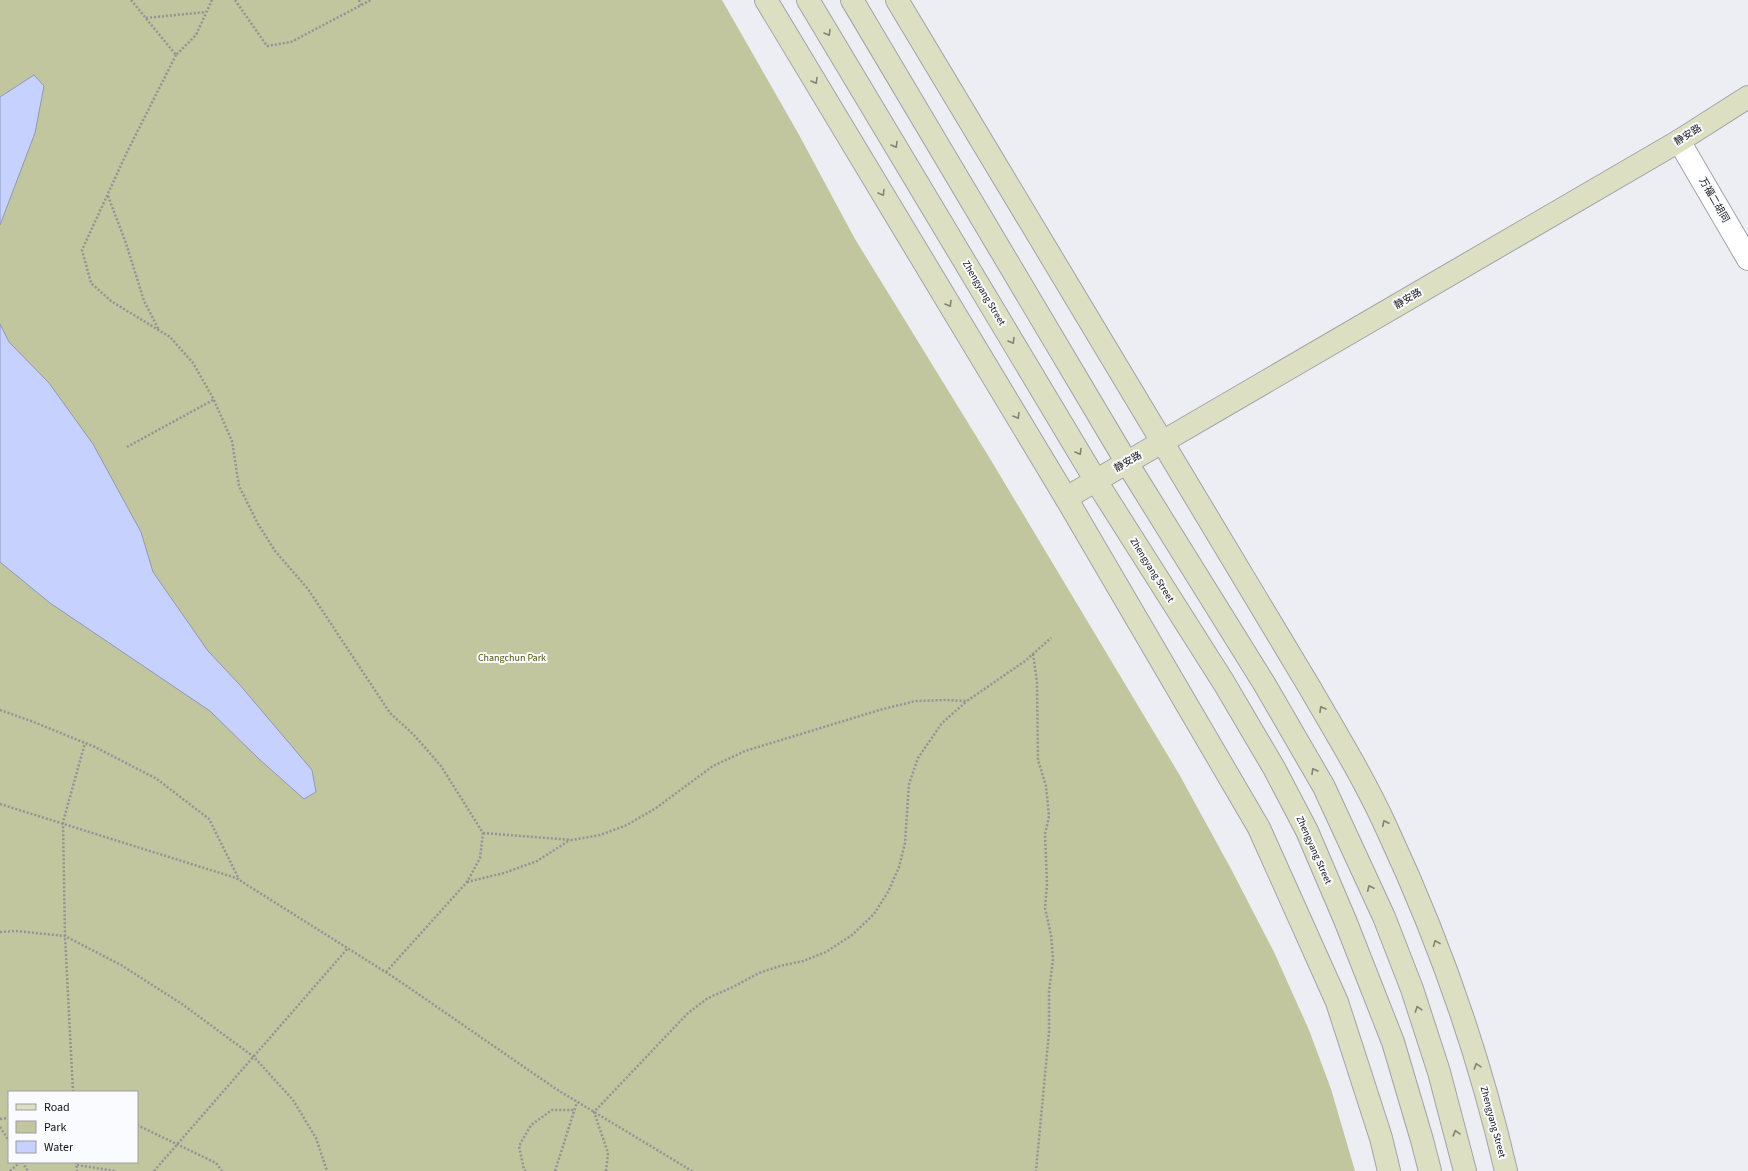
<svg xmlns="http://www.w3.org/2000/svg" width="1748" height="1171" viewBox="0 0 1748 1171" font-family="'Source Sans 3','Noto Sans SC',sans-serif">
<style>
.green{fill:#c1c69f;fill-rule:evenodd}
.water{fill:#c7d1fe;stroke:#9098b8}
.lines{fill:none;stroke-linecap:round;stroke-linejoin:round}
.street-casing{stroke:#a2a3a9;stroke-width:24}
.secondary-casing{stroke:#a2a3a9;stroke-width:24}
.path{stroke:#919397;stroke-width:2.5;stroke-dasharray:2 2;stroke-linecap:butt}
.street{stroke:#fff;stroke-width:22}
.secondary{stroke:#dddfc3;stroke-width:22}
.oneway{stroke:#818374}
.labels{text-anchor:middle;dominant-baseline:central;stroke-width:4;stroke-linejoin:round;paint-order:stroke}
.street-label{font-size:10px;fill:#111214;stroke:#fafbff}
.park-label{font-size:10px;fill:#4f5405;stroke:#fafbff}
</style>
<rect width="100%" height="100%" fill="#eceef4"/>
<path class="green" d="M0 0H722L798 133 855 239 989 457 1179 774 1230 867 1274 952 1309 1030 1331 1089 1355 1171H0ZM9 1092H137V1162H9Z"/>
<g class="water">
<path d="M34 75 44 86 35 133 0 225V97Z"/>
<path d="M0 324 9 342 49 383 93 444 141 532 153 572 208 651 239 684 312 770 316 792 304 799 259 759 210 711 50 603 0 562Z"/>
</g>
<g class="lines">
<defs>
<path id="street" d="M1679 141 1748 259"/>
<g id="secondary">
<path d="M766 0 1066 498 1259 828 1337 1002 1381 1138 1389 1171"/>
<path d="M808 0 1096 481 1224 683 1274 768 1307 831 1345 920 1393 1042 1422 1140 1430 1171"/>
<path d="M852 0 1127 463 1265 685 1324 787 1384 917 1412 989 1439 1072 1465 1171"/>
<path d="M897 0 1310 688C1337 735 1365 780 1387 829 1438 938 1479 1054 1506 1171"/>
<path d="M1066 498 1679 141 1748 97"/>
</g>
</defs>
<use href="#street" class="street-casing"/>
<use href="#secondary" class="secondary-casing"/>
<g class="path">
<path d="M131 0 176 55 196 35 212 0"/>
<path d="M235 0 267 46 291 42 371 0"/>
<path d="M359 0 361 5"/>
<path d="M146 18 206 12"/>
<path d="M176 55 128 150 82 250 91 283 111 301 170 337 193 363 213 398 232 441 239 486 258 524 275 551 308 589 390 713 414 735 441 766 483 833 480 858 467 882 386 972"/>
<path d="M108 196 126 243 144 301 159 330"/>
<path d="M127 447 213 400"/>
<path d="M1033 654 1037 682 1038 760 1046 786 1049 816 1045 834 1047 884 1045 908 1051 935 1053 959 1049 992V1032L1036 1171"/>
<path d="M0 710 31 721 95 747 157 779 209 819 239 879"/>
<path d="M0 804 236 878 395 978 556 1089 692 1171"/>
<path d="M483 833 572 840 600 835 627 825 656 808 713 766 745 751 883 709 916 701 947 700 967 701 1025 661 1051 638"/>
<path d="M467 882 504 873 537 861 570 840"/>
<path d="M0 932 16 931 65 936 121 965 182 1004 254 1057 293 1100 316 1138 327 1171"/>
<path d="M73 1092 65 936 63 822 85 743"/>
<path d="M0 1119 9 1118"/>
<path d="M137 1125 216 1163 222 1171"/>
<path d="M0 1127 9 1141"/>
<path d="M22 1162 28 1171"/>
<path d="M76 1162 77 1171"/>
<path d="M77 1165 115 1171"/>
<path d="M10 1171 20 1162"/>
<path d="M154 1171 348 948"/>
<path d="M526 1171 524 1170 519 1146 531 1125 552 1110H575"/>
<path d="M555 1171 577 1102"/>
<path d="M606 1171 608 1153 594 1112 688 1013 708 998 733 987 759 973 780 966 803 961 826 952 852 935 874 914 888 892 899 867 905 843 909 784 918 758 942 723 967 701"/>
</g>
<use href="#street" class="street"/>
<use href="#secondary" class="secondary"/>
</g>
<defs><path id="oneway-chevron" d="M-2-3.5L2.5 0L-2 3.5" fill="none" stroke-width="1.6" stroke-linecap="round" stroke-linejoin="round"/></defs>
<g class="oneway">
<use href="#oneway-chevron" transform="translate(828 33) rotate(59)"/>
<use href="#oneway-chevron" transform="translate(815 81) rotate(59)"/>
<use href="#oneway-chevron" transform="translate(895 145) rotate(59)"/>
<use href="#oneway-chevron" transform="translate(882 193) rotate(59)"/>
<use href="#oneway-chevron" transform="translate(949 304) rotate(59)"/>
<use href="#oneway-chevron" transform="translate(1012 341) rotate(59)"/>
<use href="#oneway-chevron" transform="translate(1017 416) rotate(59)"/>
<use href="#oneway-chevron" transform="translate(1079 452) rotate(59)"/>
<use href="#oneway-chevron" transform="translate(1322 709) rotate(-120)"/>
<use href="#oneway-chevron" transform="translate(1314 771) rotate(-120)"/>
<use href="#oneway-chevron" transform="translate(1385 823) rotate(-116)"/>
<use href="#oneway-chevron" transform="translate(1370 888) rotate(-115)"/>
<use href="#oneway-chevron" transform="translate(1436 943) rotate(-112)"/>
<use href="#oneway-chevron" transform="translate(1418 1009) rotate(-108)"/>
<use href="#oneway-chevron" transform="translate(1477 1066) rotate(-108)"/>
<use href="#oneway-chevron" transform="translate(1456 1133) rotate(-106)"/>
</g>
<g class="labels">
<g class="street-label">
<text transform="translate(1688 135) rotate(-32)">静安路</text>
<text transform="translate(1714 200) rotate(60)">万福二胡同</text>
<text transform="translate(984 293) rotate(59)">Zhengyang Street</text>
<text transform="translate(1408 299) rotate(-30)">静安路</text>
<text transform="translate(1128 462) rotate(-30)">静安路</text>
<text transform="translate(1152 570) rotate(58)">Zhengyang Street</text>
<text transform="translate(1314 850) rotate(66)">Zhengyang Street</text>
<text transform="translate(1493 1122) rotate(75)">Zhengyang Street</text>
</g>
<g class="park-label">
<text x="512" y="658">Changchun Park</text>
</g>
</g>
<rect x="8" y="1091" width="130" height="72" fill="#fafbff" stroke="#9d9ea1"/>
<rect x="16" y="1104" width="20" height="6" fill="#dddfc3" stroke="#9d9ea1"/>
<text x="44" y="1111" font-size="12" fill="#111214">Road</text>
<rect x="16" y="1121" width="20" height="12" fill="#c1c69f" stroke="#9d9ea1"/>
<text x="44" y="1131" font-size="12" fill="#111214">Park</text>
<rect x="16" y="1141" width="20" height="12" fill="#c7d1fe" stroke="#9d9ea1"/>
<text x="44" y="1151" font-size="12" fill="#111214">Water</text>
</svg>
